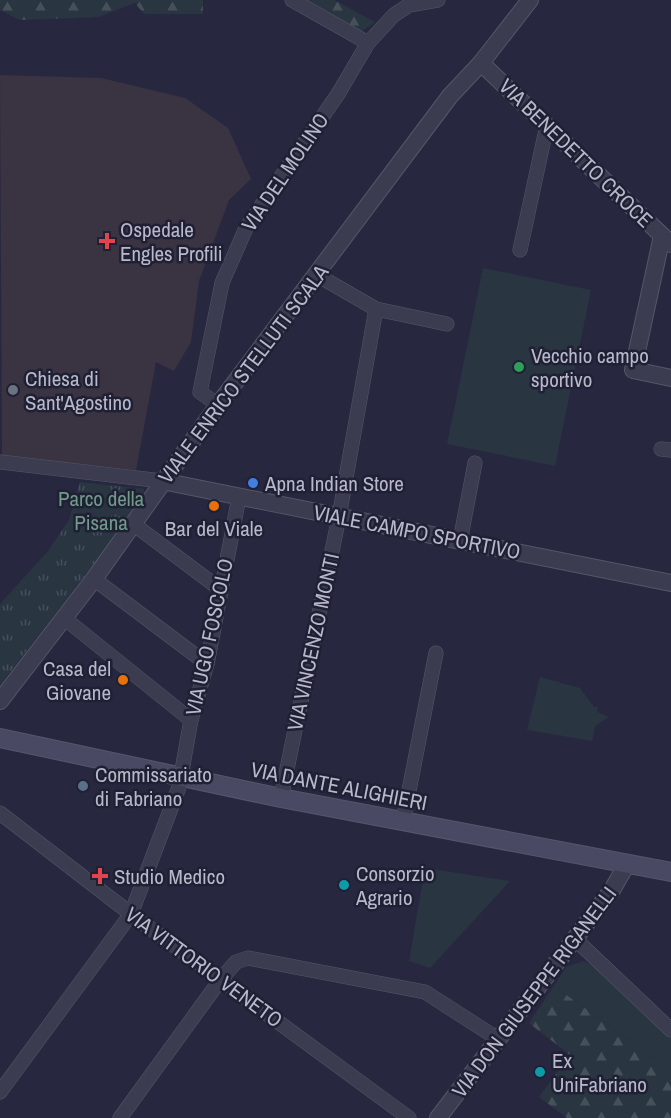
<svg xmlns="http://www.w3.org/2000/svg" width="671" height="1118" viewBox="0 0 671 1118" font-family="'Archivo Narrow',sans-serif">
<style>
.medical{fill:#3a3341}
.green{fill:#293541}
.forest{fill:url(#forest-firs)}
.park{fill:url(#park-tufts)}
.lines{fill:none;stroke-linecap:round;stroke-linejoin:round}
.minor-casing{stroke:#56566a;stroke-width:15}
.tertiary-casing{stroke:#56566a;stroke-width:18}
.secondary-casing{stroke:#56566a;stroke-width:20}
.minor{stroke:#3b3c50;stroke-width:14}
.tertiary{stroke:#3b3c50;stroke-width:16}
.secondary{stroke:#4a4963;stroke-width:18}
.health-dot{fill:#e0444e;stroke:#202035;stroke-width:2}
.leisure-dot{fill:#2e9e5b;stroke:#202035;stroke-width:2}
.worship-dot{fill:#6b7280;stroke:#202035;stroke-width:2}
.shop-dot{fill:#3f7fe0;stroke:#202035;stroke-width:2}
.food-dot{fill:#e8710a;stroke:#202035;stroke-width:2}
.service-dot{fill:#5c6f8a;stroke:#202035;stroke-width:2}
.culture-dot{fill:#0f9aa8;stroke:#202035;stroke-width:2}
.labels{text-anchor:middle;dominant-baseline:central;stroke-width:5;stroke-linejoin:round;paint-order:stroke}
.street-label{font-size:21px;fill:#b8b8ca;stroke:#202035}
.poi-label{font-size:21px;fill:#b8b8ca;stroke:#202035;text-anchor:start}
.park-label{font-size:21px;fill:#709a8a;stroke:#202035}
</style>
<defs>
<pattern id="forest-firs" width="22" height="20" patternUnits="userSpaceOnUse" patternTransform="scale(1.5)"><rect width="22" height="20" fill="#293541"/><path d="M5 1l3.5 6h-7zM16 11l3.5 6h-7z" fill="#46505b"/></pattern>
<pattern id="park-tufts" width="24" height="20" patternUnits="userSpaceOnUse" patternTransform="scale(1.5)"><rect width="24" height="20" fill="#293541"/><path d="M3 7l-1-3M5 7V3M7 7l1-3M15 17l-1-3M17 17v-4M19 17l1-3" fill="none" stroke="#46505b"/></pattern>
</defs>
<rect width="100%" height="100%" fill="#272840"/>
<path class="medical" d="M0 75 101 78 185 98 228 128 251 179 229 200 199 281 191 342 174 371 156 362 136 470 2 456Z"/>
<g class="green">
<path d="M483 268 591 290 555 466 447 444Z"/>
<path d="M540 677 580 688 594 707H598L597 712 609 717 595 726 592 741 527 730Z"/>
<path d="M425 868 510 881 430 968 409 961Z"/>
<path d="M584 961 594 966 671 1035V1070L554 986 566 967Z"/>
</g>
<g class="forest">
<path d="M0 0H203V14H144L135 3 98 17 20 20 0 10Z"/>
<path d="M304 0H334L375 22 361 32Z"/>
<path d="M554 986 671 1070V1118H567L539 1097 570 1055 529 1023Z"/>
</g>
<path class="park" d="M80 482 144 489 138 507 0 685V604L48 551 69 520Z"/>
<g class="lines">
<defs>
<g id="minor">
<path d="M292 0 368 43"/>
<path d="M520 250 547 125"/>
<path d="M317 275 376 309 447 324"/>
<path d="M218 405 200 392 222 283 246 228 338 94 368 43 394 15 409 5 438 0"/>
<path d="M661 449 671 450"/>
<path d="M0 462 162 481"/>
<path d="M132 523 220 589"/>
<path d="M460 541 475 463"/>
<path d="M94 579 207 664"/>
<path d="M64 618 191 720"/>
<path d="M281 798 339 517 376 309"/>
<path d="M0 813 131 914 409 1118"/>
<path d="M403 821 436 653"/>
<path d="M575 939 671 1030"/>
<path d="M0 1092 131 914 179 787 191 720 207 664 239 497"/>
<path d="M120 1118 221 979 236 962 248 958 425 992 498 1039"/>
</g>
<g id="tertiary">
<path d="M481 63 671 244"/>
<path d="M662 236 633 370 671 378"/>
<path d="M162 481 671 583"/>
<path d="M0 701 94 579 218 405 450 96 481 63 530 0"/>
<path d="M438 1118 612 890 627 864"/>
</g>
<path id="secondary" d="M0 738 281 798 671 872"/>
</defs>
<use href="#minor" class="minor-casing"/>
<use href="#tertiary" class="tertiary-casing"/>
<use href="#secondary" class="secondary-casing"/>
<use href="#minor" class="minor"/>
<use href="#tertiary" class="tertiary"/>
<use href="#secondary" class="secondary"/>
</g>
<g class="health-dot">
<path d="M104 232h6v6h6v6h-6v6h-6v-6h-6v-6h6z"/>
<path d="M97 867h6v6h6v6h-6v6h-6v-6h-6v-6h6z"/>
</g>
<circle class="leisure-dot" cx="519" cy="367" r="6"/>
<circle class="worship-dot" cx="13" cy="390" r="6"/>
<circle class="shop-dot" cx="253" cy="483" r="6"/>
<g class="food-dot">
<circle cx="214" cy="506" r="6"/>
<circle cx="123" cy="680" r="6"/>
</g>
<circle class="service-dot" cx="83" cy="786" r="6"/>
<g class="culture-dot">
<circle cx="344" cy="885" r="6"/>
<circle cx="540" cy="1072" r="6"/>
</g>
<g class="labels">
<g class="street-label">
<text transform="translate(576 153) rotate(44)">VIA BENEDETTO CROCE</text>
<text transform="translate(285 172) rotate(-56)">VIA DEL MOLINO</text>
<text transform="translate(243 374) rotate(-53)">VIALE ENRICO STELLUTI SCALA</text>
<text transform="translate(417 532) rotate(11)">VIALE CAMPO SPORTIVO</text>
<text transform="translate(209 637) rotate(-78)">VIA UGO FOSCOLO</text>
<text transform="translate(313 642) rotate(-78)">VIA VINCENZO MONTI</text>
<text transform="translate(339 786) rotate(11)">VIA DANTE ALIGHIERI</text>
<text transform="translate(204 967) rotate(36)">VIA VITTORIO VENETO</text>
<text transform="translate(534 992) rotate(-53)">VIA DON GIUSEPPE RIGANELLI</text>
</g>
<g class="poi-label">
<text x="120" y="229">Ospedale<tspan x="120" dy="24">Engles Profili</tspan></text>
<text x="531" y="355">Vecchio campo<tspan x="531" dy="24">sportivo</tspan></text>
<text x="25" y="378">Chiesa di<tspan x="25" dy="24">Sant'Agostino</tspan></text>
<text x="265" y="483">Apna Indian Store</text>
<text x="214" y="528" text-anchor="middle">Bar del Viale</text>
<text x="111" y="668" text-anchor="end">Casa del<tspan x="111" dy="24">Giovane</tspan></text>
<text x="95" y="774">Commissariato<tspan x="95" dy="24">di Fabriano</tspan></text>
<text x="356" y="873">Consorzio<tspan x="356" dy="24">Agrario</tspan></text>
<text x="114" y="876">Studio Medico</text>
<text x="552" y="1060">Ex<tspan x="552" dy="24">UniFabriano</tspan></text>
</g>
<g class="park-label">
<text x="101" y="498">Parco della<tspan x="101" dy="24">Pisana</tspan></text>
</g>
</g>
</svg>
